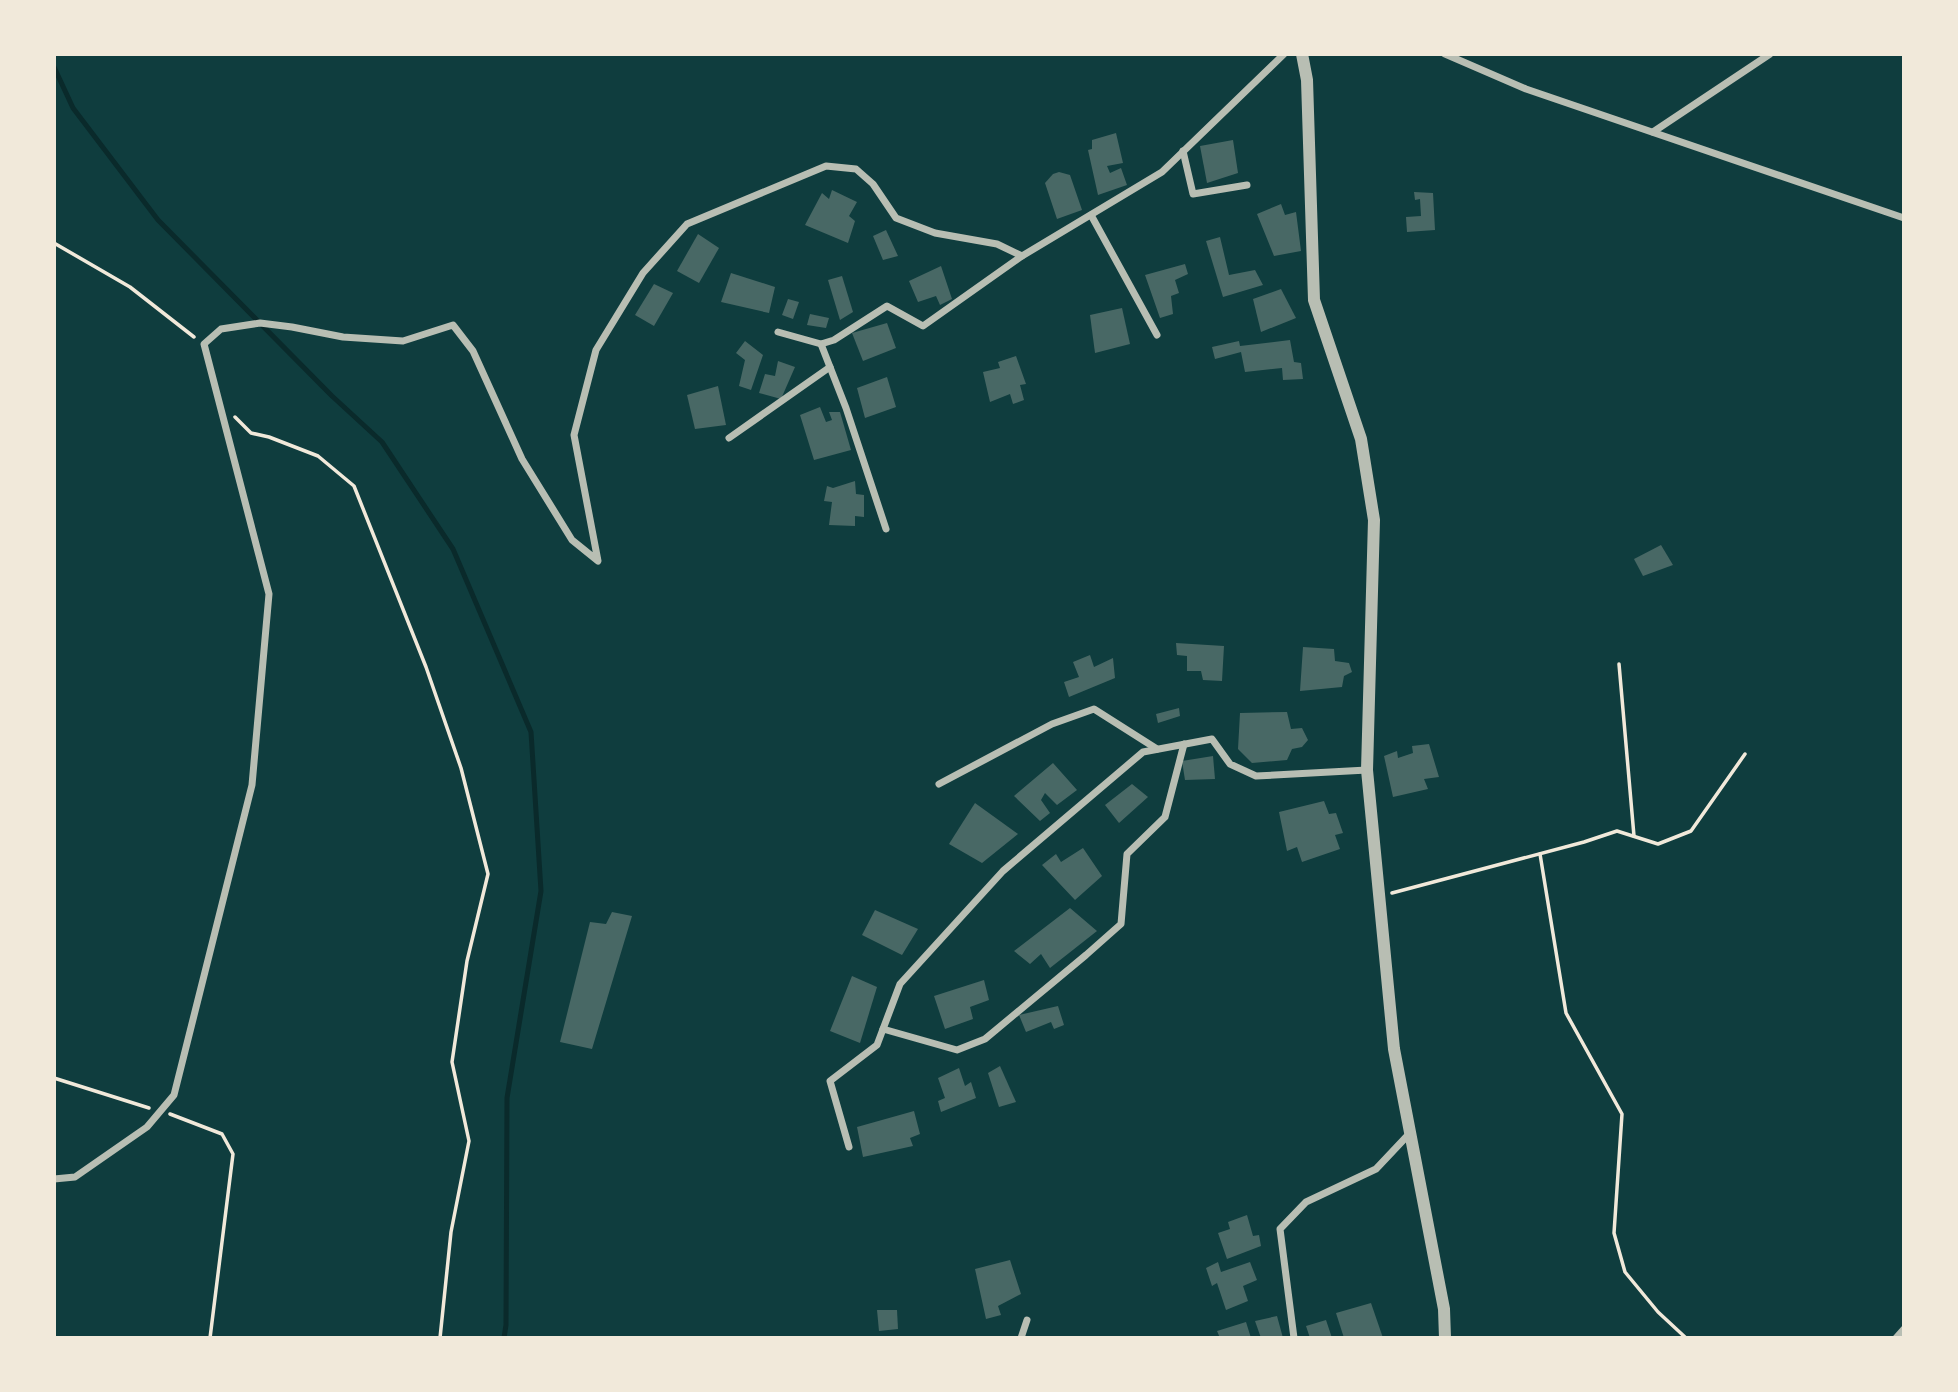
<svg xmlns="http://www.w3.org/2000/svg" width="1958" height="1392" viewBox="0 0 1958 1392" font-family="'Times New Roman',serif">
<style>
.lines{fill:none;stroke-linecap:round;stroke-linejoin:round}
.stream{stroke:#0a2a2b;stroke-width:5}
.building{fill:#486865}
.path{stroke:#f1e9da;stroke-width:3.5}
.minor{stroke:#b8beb3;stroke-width:7}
.tertiary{stroke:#b8beb3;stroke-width:12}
</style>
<rect width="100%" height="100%" fill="#0f3d3e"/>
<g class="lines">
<path class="stream" d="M54 67 73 108 158 220 332 396 382 442 453 549 531 732 541 891 507 1098 506 1325 504 1338"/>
</g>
<g class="building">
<path d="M1116 133 1123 163 1107 166 1110 173 1121 168 1127 185 1098 195 1088 150 1092 149V140Z"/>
<path d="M1233 140 1238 173 1207 183 1200 146Z"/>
<path d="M1059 172 1070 175 1082 210 1057 219 1045 183 1053 174Z"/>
<path d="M832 190 857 202 849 216 855 221 848 243 805 225 822 193 829 199Z"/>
<path d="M1414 192 1433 193 1435 230 1407 232 1406 217 1421 216 1420 199 1415 200Z"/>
<path d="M1281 204 1285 215 1296 212 1301 251 1274 256 1257 214Z"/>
<path d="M886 230 898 256 883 260 873 236Z"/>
<path d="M698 234 719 248 699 283 677 271Z"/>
<path d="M1220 237 1229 275 1255 270 1263 285 1223 297 1206 241Z"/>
<path d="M1185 264 1188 274 1175 280 1179 293 1171 296 1173 314 1160 318 1145 275Z"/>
<path d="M941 266 952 299 940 305 936 296 918 302 909 281Z"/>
<path d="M731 273 775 287 769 313 721 302Z"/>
<path d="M842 276 853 312 840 320 828 280Z"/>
<path d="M654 284 673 293 654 326 635 315Z"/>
<path d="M1281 289 1296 318 1261 332 1253 299Z"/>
<path d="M788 299 799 302 793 319 782 315Z"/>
<path d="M1122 308 1130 344 1095 353 1090 315Z"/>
<path d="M810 314 829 318 826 328 807 325Z"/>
<path d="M887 323 896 348 863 361 852 333Z"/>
<path d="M1290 340 1294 362 1301 363 1303 379 1283 380 1282 368 1245 372 1241 352 1215 359 1212 347 1239 341 1240 346Z"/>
<path d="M745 341 763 355 751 390 739 386 745 360 736 353Z"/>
<path d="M1016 356 1026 384 1020 385 1024 400 1013 404 1010 394 990 402 983 372 1000 368 998 362Z"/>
<path d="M778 361 795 367 781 399 759 393 765 374 775 376Z"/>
<path d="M887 377 896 407 865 418 857 388Z"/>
<path d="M718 386 726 425 695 429 687 395Z"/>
<path d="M820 407 826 422 832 420 829 412H840L851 450 814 460 800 415Z"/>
<path d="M855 481 856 494 864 495V517L855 516V526L829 525 832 502 824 501 827 486 833 488Z"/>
<path d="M1661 545 1673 565 1643 576 1634 559Z"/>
<path d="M1176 643 1224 646 1222 681 1203 680 1201 671H1187V656L1177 655Z"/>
<path d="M1303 647 1334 649 1335 661 1349 663 1352 672 1344 676 1342 687 1300 691Z"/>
<path d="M1090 655 1094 667 1113 658 1115 678 1069 697 1064 682 1079 677 1073 662Z"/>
<path d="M1179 708 1180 716 1158 723 1156 714Z"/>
<path d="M1287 712 1291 729 1302 728 1308 740 1302 747 1292 749 1287 760 1252 763 1238 749 1240 713Z"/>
<path d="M1429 744 1439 777 1424 779 1428 789 1393 797 1384 756 1397 751 1398 758 1413 753 1412 746Z"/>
<path d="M1213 756 1215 779 1185 780 1182 761Z"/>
<path d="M1053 763 1077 790 1057 805 1045 793 1041 800 1050 813 1040 821 1014 796Z"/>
<path d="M1132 784 1148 797 1119 823 1105 805Z"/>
<path d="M1324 801 1329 814 1336 813 1343 833 1335 835 1340 849 1302 862 1297 847 1287 851 1279 812Z"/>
<path d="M975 803 1018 834 982 863 949 844Z"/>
<path d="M1083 848 1102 876 1075 900 1042 865 1056 854 1061 862Z"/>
<path d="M1070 908 1097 931 1050 968 1041 954 1030 964 1014 951Z"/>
<path d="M875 910 918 929 902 955 862 935Z"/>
<path d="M612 912 632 916 592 1049 560 1042 590 922 606 924Z"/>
<path d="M852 976 877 987 860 1043 830 1031Z"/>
<path d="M984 980 989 1000 970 1007 973 1019 945 1029 934 996Z"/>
<path d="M1058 1006 1064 1025 1054 1029 1051 1022 1026 1032 1019 1015Z"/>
<path d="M1000 1066 1016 1102 999 1107 988 1073Z"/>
<path d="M959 1068 965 1086 971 1082 976 1098 941 1112 938 1101 945 1098 938 1078Z"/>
<path d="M914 1111 920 1134 910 1138 913 1146 863 1157 857 1127Z"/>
<path d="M1247 1215 1253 1236 1259 1235 1261 1246 1227 1259 1218 1233 1230 1229 1228 1222Z"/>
<path d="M1010 1260 1021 1294 998 1306 1001 1315 986 1319 975 1269Z"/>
<path d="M1218 1262 1221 1272 1250 1262 1257 1280 1243 1286 1248 1301 1226 1310 1217 1283 1212 1286 1206 1268Z"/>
<path d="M1371 1303 1383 1338H1344L1336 1313Z"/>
<path d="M877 1310H897L898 1329 879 1331Z"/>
<path d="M1277 1316 1283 1338H1261L1255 1321Z"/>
<path d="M1326 1320 1332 1338H1310L1306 1326Z"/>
<path d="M1246 1322 1251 1338H1220L1217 1331Z"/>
</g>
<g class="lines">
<g class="path">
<path d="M54 243 130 287 194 337"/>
<path d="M235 417 251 433 269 437 318 456 354 486 426 667 461 768 488 874 467 961 452 1062 469 1141 451 1232 440 1338"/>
<path d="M1619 664 1634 836"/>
<path d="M1540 854 1566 1013 1622 1114 1614 1233 1625 1272 1658 1312 1686 1338"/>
<path d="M1392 893 1584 842 1617 831 1658 844 1691 831 1745 754"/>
<path d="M54 1078 149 1108"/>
<path d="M170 1114 222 1134 233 1154 210 1338"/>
</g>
<g class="minor">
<path d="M1445 54 1526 89 1904 218"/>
<path d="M1653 132 1770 54"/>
<path d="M1183 151 1193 194 1247 185"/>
<path d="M1091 215 1157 335"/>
<path d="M778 332 821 344 834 340 887 306 923 326 1022 256"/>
<path d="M821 344 846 408 886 529"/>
<path d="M729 438 830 367"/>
<path d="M939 784 1052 724 1094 709 1157 749"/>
<path d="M883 1029 957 1050 985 1039 1086 955 1121 924 1127 854 1165 817 1184 744"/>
<path d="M849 1147 830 1081 877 1045 900 984 1003 871 1143 752 1212 739 1230 764 1256 776 1367 770"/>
<path d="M54 1179 75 1177 147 1127 174 1095 252 785 269 594 204 344 221 329 260 323 292 327 343 337 403 341 453 325 473 351 522 459 572 540 598 561 574 435 596 350 643 273 687 224 826 166 856 169 873 184 896 218 935 233 997 244 1022 256 1162 172 1284 54"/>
<path d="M1021 1338 1027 1320"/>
<path d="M1294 1338 1280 1229 1306 1202 1376 1169 1409 1134"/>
<path d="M1896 1338 1904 1329"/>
</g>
<path class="tertiary" d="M1302 54 1307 80 1314 300 1361 439 1374 520 1367 770 1394 1049 1444 1309 1445 1338"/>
</g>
<rect width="1958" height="1392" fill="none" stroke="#f1e9da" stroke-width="112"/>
</svg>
